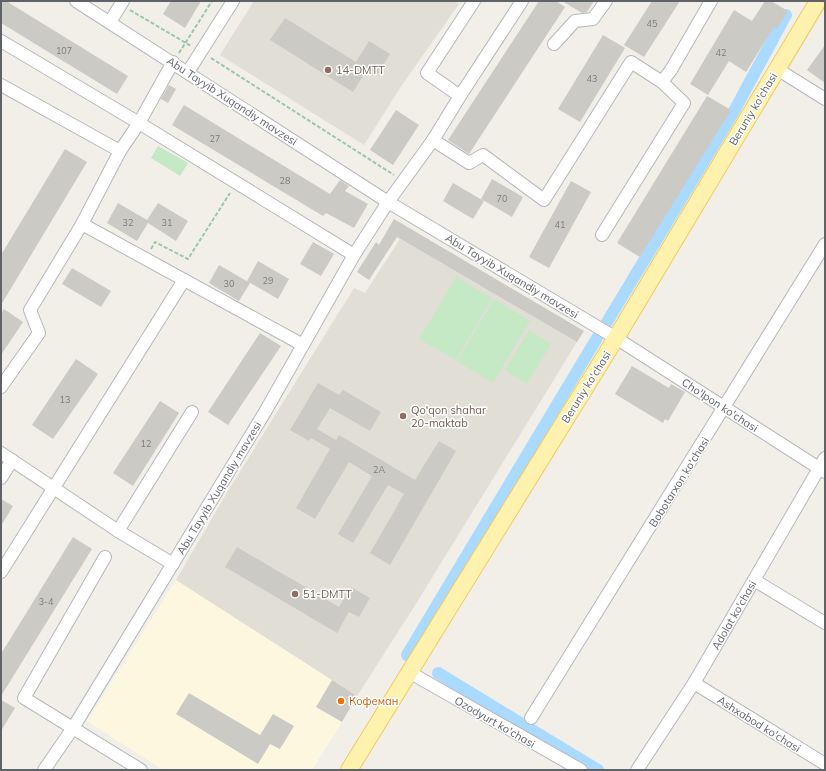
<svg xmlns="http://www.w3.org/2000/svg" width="826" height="771" viewBox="0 0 826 771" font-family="Mulish,sans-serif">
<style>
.commercial{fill:#fef7e0}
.education{fill:#e1ded6}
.green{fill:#c5e8c5}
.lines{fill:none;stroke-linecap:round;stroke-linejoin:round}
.canal{stroke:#aadaff;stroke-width:12}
.building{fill:#cccac5}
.minor-casing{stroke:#b5b8bc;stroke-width:14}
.major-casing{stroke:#f2c960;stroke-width:18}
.path{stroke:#9cc7a9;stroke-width:2;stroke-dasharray:4 2;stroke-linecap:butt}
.minor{stroke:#fff;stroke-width:12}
.major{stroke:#fff2af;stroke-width:16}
.education-dot{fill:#8d6e63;stroke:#fff;stroke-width:1.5}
.food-dot{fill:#e8710a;stroke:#fff;stroke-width:1.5}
.labels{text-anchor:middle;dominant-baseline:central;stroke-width:3;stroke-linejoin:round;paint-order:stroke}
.number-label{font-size:9px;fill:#7a7d7f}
.education-label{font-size:11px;fill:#785e54;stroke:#fff;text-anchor:start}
.street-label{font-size:11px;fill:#5f6368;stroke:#fff}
.food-label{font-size:11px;fill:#c56008;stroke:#fff;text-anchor:start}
</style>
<rect width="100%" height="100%" fill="#f1efe8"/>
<path class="commercial" d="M176 580 332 680 317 707 342 722 312 770H163L87 721Z"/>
<g class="education">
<path d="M254 1H454L459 4 402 85 364 145 220 55Z"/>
<path d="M400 239 577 342 414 607 357 696 176 580 228 491 354 288 365 293Z"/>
</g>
<g class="green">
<path d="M158 146 188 163 180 176 151 158Z"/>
<path d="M456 277 492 298 456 360 419 339Z"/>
<path d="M494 299 530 321 493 383 457 361Z"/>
<path d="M529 330 551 344 527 384 505 370Z"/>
</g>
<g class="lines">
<g class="canal">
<path d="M607 322 733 113 786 15"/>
<path d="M407 655 597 338"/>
<path d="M438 673 598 770"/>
</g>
</g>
<g class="building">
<path d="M1 1H6L128 76 117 94 1 23Z"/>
<path d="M171 1H201L185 28 163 14Z"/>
<path d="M539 1H556L565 7 469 154 448 140Z"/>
<path d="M562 1H594L587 12 582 13Z"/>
<path d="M652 1H680L644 57 624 45Z"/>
<path d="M765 1H771L788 11 777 29 774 27 746 72 729 61 708 95 690 84 734 10 752 21Z"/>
<path d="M285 18 356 62 369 41 390 54 378 74 368 68 353 92 270 40Z"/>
<path d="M603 35 625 48 580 122 558 109Z"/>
<path d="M825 45V83L807 70Z"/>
<path d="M169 85 176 89 168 103 161 99Z"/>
<path d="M707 96 731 110 640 257 617 243Z"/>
<path d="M184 105 330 194 340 180 349 186 345 191 368 204 354 228 326 213 323 216 172 125Z"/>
<path d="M396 110 419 125 393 165 370 150Z"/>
<path d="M65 149 87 162 1 305V255Z"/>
<path d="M492 179 523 197 512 217 481 199Z"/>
<path d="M571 181 591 192 549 268 529 257Z"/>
<path d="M453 183 484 201 473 219 443 201Z"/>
<path d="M118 203 147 220 158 203 188 221 176 241 148 223 137 241 107 223Z"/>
<path d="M394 219 584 331 577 342 397 237 369 280 357 272 376 242 379 245Z"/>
<path d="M313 242 334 254 321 276 300 264Z"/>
<path d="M258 261 289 279 278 299 247 281Z"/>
<path d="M219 265 250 283 239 301 209 283Z"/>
<path d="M72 268 111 291 101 307 62 284Z"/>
<path d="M4 309 23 322 1 355V314Z"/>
<path d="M260 333 281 346 228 425 208 412Z"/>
<path d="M76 359 98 374 53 439 32 425Z"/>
<path d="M632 366 669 388 671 384 685 392 668 421 665 419 663 423 615 394Z"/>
<path d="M318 383 339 395 343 390 381 412 370 431 330 408 317 429 336 440 339 435 415 480 439 441 456 451 390 565 370 553 404 494 388 485 353 543 338 534 372 476 349 462 315 519 296 508 330 449 311 438 309 441 290 430Z"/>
<path d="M160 401 179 413 133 486 113 473Z"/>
<path d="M1 499 13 506 1 526Z"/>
<path d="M73 537 92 549 1 696V654Z"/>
<path d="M237 547 339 607 351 587 370 598 359 617 349 612 337 633 225 567Z"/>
<path d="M332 680 357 696 342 722 316 707Z"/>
<path d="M189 693 260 735 273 714 294 726 280 749 270 744 258 764 176 714Z"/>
<path d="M1 700 15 708 1 731Z"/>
</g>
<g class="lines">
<defs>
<g id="minor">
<path d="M76 1 388 202 616 338 825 472"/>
<path d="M110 22 123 1"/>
<path d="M1 41 139 123 354 255"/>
<path d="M554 44 575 21 593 19 606 1"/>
<path d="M777 69 825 99"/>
<path d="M188 72 233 1"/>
<path d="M1 85 120 151"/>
<path d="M460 96 522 1"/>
<path d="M433 140 460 96 427 73 474 1"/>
<path d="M82 224 303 345"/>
<path d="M602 235 684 103 662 82 671 70 711 1"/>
<path d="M1 387 39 333 30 310 82 224 120 151 139 123 173 62"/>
<path d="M1 453 118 531 192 412"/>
<path d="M1 478 12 460"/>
<path d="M118 531 173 564"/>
<path d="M105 557 24 698 141 770"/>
<path d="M1 572 184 280"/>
<path d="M754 580 825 623"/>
<path d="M409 672 581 770"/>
<path d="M694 683 825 764"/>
<path d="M531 718 825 244"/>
<path d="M44 770 73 728 265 412 354 255 388 202 433 140 469 163 483 155 544 200 631 62 662 82"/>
<path d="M637 770 694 683 825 458"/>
</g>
<path id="major" d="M349 770 616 338 818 1"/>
</defs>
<use href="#minor" class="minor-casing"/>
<use href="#major" class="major-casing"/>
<g class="path">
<path d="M130 10 191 46"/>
<path d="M179 53 212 1"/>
<path d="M211 58 394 175"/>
<path d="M151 249 155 242 188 259 230 193"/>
</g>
<use href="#minor" class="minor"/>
<use href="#major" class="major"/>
</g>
<g class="education-dot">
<circle cx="328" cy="70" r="4"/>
<circle cx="403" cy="416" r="4"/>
<circle cx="295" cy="594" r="4"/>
</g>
<circle class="food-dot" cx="341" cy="701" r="4"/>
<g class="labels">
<g class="number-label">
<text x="652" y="23">45</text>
<text x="64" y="50">107</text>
<text x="721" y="52">42</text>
<text x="592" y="78">43</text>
<text x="215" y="138">27</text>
<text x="285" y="180">28</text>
<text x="502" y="198">70</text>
<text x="128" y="222">32</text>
<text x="167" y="222">31</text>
<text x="560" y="224">41</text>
<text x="268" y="280">29</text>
<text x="229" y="283">30</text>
<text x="65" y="399">13</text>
<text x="146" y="443">12</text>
<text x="379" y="469">2A</text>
<text x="46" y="601">3-4</text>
</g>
<g class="education-label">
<text x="336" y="70">14-DMTT</text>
<text x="411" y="410">Qo'qon shahar<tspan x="411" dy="13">20-maktab</tspan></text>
<text x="303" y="594">51-DMTT</text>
</g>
<g class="street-label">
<text transform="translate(232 101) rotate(33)">Abu Tayyib Xuqandiy mavzesi</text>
<text transform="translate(753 109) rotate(-59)">Beruniy ko'chasi</text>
<text transform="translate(512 276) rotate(31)">Abu Tayyib Xuqandiy mavzesi</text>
<text transform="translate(586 387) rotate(-58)">Beruniy ko'chasi</text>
<text transform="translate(720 405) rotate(33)">Cho'lpon ko'chasi</text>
<text transform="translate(679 482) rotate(-58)">Bobotarxon ko'chasi</text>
<text transform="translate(219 488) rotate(-59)">Abu Tayyib Xuqandiy mavzesi</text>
<text transform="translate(734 615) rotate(-60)">Adolat ko'chasi</text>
<text transform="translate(495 722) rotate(30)">Ozodyurt ko'chasi</text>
<text transform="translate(759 724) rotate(32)">Ashxabod ko'chasi</text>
</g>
<g class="food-label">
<text x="349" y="701">Кофеман</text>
</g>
</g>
<rect width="826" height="771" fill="none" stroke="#5f6368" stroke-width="4"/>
</svg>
